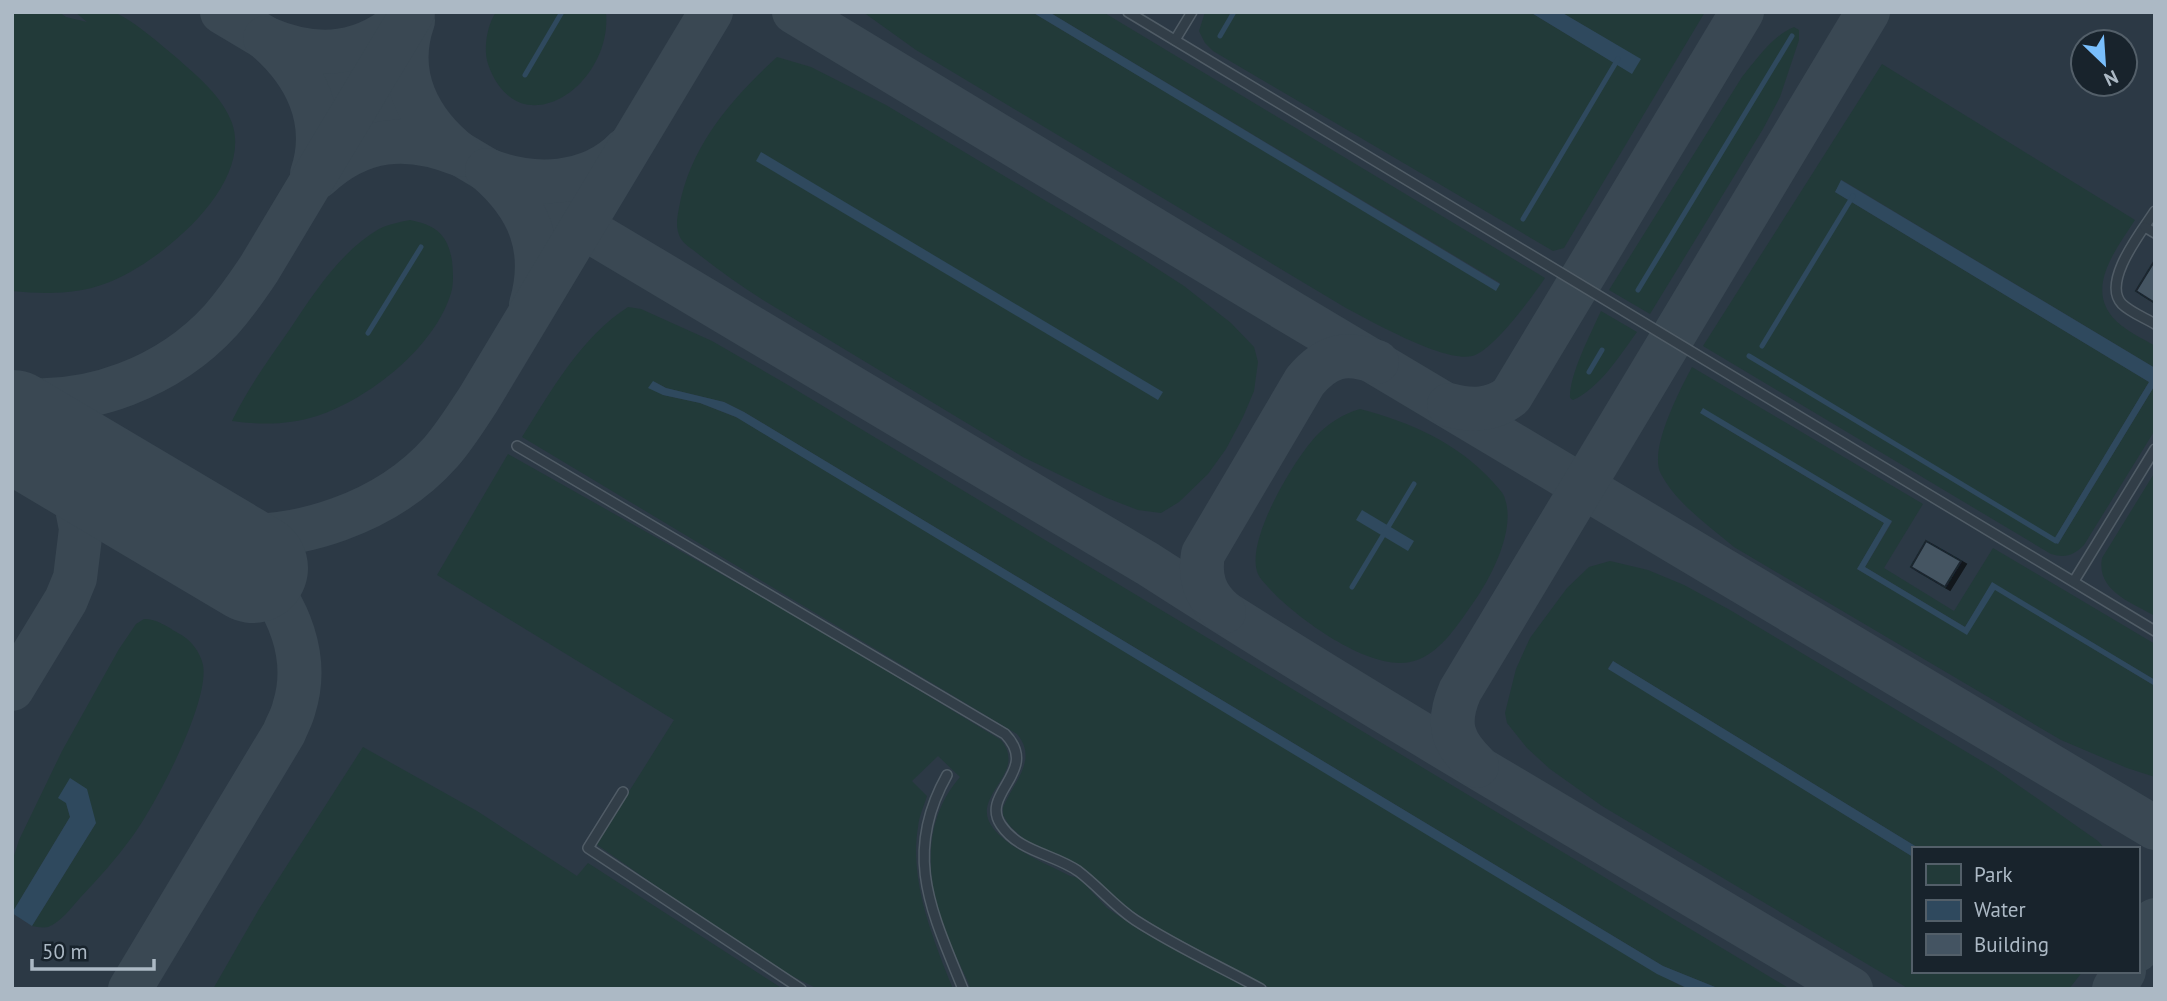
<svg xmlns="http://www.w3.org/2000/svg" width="2167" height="1001" viewBox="0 0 2167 1001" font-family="'PT Sans',sans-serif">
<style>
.airport{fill:#2c3945;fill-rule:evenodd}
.green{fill:#223a39}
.water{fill:#2f495e}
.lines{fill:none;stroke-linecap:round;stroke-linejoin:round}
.stream{stroke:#2f495e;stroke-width:5}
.taxiway{stroke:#3a4853;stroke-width:44}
.runway{stroke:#3a4853;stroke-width:110}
.building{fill:#445462;stroke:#1a252e;stroke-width:2;filter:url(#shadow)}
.lane-casing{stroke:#505c66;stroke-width:12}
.lane{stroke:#323e48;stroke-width:9}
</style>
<defs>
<filter id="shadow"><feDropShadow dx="5" dy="3" stdDeviation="0" flood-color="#0009"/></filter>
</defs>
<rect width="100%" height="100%" fill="#1f2d37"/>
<path class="airport" d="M12 12H2155V989H12ZM2083 42H2125V84H2083ZM1913 849H2137V971H1913Z"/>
<g class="green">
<path d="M12 12H59L66 17 87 22 75 12C87 12 100 10 112 12 126 14 165 48 177 58 197 76 223 97 232 123 254 186 158 264 107 283 76 295 44 294 12 291Z"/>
<path d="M496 12H606C613 86 518 150 488 64 483 49 487 25 496 12Z"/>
<path d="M863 12H1032L1496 290 1500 283 1049 12H1103L1545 278C1532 297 1493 351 1472 356 1445 363 1371 321 1346 308L916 50Z"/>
<path d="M1205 12H1530L1631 73 1640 59 1561 12H1705L1564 248 1553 251 1213 51 1205 43 1199 31Z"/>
<path d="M1794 27 1799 30V40L1780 97 1763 129 1650 314 1609 290 1742 77C1757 59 1772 36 1794 27Z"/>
<path d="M777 57 811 67 886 105 1139 257 1184 286 1231 323 1254 347 1258 362 1254 391 1243 417 1226 449 1208 474 1179 502 1161 513 1138 510 1107 498 1023 457 763 300C740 285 718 270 697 253 692 249 684 244 681 239 675 229 677 218 679 208 690 146 732 98 777 57Z"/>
<path d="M1882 64 2135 220C2115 251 2080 294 2122 326 2132 334 2144 339 2155 346V368L1842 180 1835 192 2149 382 2053 541 2058 544 2155 385V430L2084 545C2073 556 2065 558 2051 554L1703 346Z"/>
<path d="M410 220C435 225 448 234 452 261 453 271 454 283 451 293 435 347 369 399 317 416 289 425 260 425 232 421 248 388 269 359 290 329 314 293 341 251 379 229 389 224 400 222 410 220Z"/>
<path d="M628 307 641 309 712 341 788 385 1790 989H1720L1663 966 744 412 724 402 666 388 653 381 663 395 700 403 738 418 1679 985 1689 989H1272L1162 930 1117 901 1099 883 1076 864 1027 842 1009 825 1003 815V808C1013 782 1039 760 1017 734L522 437C551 391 581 337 628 307Z"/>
<path d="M1601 311 1637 332C1621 354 1599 389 1573 400L1570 398C1569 375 1591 333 1601 311Z"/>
<path d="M1692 367 1923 504 1884 568 1954 611 1993 548 2155 644V680L1992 583 1965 627 1865 567 1892 522 1700 413 1884 523 1857 569 1967 634 1994 589 2155 686V777L2127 768 2061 740 1734 547C1709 526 1676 503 1661 474 1648 450 1680 390 1692 367Z"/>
<path d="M1360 409C1410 422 1458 443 1493 482 1497 487 1504 493 1505 499 1516 531 1490 580 1471 606 1457 626 1439 654 1414 661 1372 674 1295 617 1268 587 1265 583 1260 579 1258 574 1244 542 1294 460 1316 436 1329 423 1343 414 1360 409Z"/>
<path d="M508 454 801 619 1001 740C1029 774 968 796 993 828 1009 849 1047 864 1070 876L1079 878 1107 908 1141 931 1249 989H971C961 965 944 934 937 909 926 862 927 815 960 777L938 756 912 781 927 796C924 806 919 816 918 827 909 881 933 939 953 989H818L766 963 596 844 674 720 437 575Z"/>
<path d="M2155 472V616C2132 603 2096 591 2102 558Z"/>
<path d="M1610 561 1648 570 1684 585 1730 610 1995 769 2098 841 2105 849H1920L1613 661 1608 668 1913 857V971H2083L2069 989H1909L1602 806 1550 769 1527 748 1507 723 1505 713 1516 669 1530 638 1567 588 1589 567Z"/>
<path d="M144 619C157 619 166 626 178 633 190 639 200 651 203 665 210 702 155 806 132 837 116 859 98 879 80 898 71 908 61 922 48 927 44 928 37 927 32 926L96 823 66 803 70 817 12 913V862L19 840 62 751 119 649 136 624Z"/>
<path d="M363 747 477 811 577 876 588 863 783 989H213L259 909Z"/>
</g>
<g class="water">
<path d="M1032 12H1049L1500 284 1496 291Z"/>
<path d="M1530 12H1561L1641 59 1632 74Z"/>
<path d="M761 152 1163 392 1158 400 756 161Z"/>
<path d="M1841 180 2155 368V385L2058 544 2053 541 2149 382 1835 192Z"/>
<path d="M653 381 666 388 724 402 744 412 1663 966 1720 989H1689L1657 974 736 417 700 403 663 395 648 388Z"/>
<path d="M1703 408 1892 521 1865 567 1965 627 1992 582 2155 680V686L1995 590 1967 635 1857 569 1884 523 1700 413Z"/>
<path d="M1362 510 1414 541 1408 551 1356 520Z"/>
<path d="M1613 661 1920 849H1913V857L1608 669Z"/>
<path d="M70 778 87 789 96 823 32 926 12 913 70 817 66 803 58 798Z"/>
</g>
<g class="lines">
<g class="stream">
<path d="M1220 36 1234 12"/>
<path d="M525 75 562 12"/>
<path d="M1523 219 1618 59"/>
<path d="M1638 290 1792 36"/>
<path d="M368 333 421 247"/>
<path d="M1762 346 1853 196"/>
<path d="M1749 356 2056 541 2057 540"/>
<path d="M1589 372 1602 350"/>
<path d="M1352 587 1414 484"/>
</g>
<g class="taxiway">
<path d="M222 12 1148 564C1378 712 1616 849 1851 989"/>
<path d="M794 12 1292 313 2155 828"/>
<path d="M312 174C330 120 305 72 265 38 318 61 365 56 408 16"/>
<path d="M318 177C361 137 407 133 461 155 419 122 394 75 413 21"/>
<path d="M531 305C547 250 530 207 487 170 532 188 590 187 626 149"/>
<path d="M12 398C88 409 170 376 221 320 235 304 247 287 259 269L413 12"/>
<path d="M1449 405C1471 411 1492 411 1511 396L1742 12"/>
<path d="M181 526C193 529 205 532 217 534 296 544 388 512 441 452 455 436 466 418 478 400L711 12"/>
<path d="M1224 612C1205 596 1199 578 1203 554L1305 381C1327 355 1345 351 1377 362"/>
<path d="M12 689 66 600 75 578 81 529 76 503 54 462 18 428"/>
<path d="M1477 766C1452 742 1446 724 1460 691L1868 12"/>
<path d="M2137 950 2155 920"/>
<path d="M130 989 284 733C287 725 292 717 294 708 310 658 289 605 253 568"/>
<path d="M2114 989 2124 971"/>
</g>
<path class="runway" d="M12 425 253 568"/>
</g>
<g class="building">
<path d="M2155 260V303L2136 291Z"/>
<path d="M1926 541 1961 561 1945 587 1911 567Z"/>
</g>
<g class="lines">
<defs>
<g id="lane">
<path d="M1128 12 2155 631"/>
<path d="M1175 40 1192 12"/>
<path d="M2155 211C2142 231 2101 282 2122 304 2130 312 2145 318 2155 324"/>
<path d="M2145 227 2155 233"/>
<path d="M517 446 1005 734C1041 771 979 793 1001 825 1019 852 1054 854 1078 871 1098 886 1114 906 1135 920 1175 946 1219 966 1261 989"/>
<path d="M2074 581 2155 449"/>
<path d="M947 775C902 855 932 912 963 989"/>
<path d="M623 792 588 848 801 989"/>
</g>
</defs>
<use href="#lane" class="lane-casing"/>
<use href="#lane" class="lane"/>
</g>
<rect width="2167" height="1001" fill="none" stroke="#acb9c5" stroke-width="28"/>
<rect x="1912" y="847" width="228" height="126" fill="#18232c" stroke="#535f69" stroke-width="2"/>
<rect x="1926" y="864" width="35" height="21" fill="#223a39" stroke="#535f69" stroke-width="2"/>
<text x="1974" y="882" font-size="21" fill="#acb9c5">Park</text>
<rect x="1926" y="900" width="35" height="21" fill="#2f495e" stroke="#535f69" stroke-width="2"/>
<text x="1974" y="917" font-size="21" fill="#acb9c5">Water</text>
<rect x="1926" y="934" width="35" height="21" fill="#445462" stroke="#535f69" stroke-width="2"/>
<text x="1974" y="952" font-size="21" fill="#acb9c5">Building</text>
<g transform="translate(2104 63) rotate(155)"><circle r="33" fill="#18232c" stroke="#535f69" stroke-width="2"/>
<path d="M0-5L12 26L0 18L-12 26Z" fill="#79befc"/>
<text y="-10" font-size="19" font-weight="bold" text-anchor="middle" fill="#acb9c5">N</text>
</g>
<path d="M32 959v10h122v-10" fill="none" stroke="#acb9c5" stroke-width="3.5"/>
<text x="42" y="959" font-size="21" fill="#acb9c5" stroke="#18232c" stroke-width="5" paint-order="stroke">50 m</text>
</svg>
